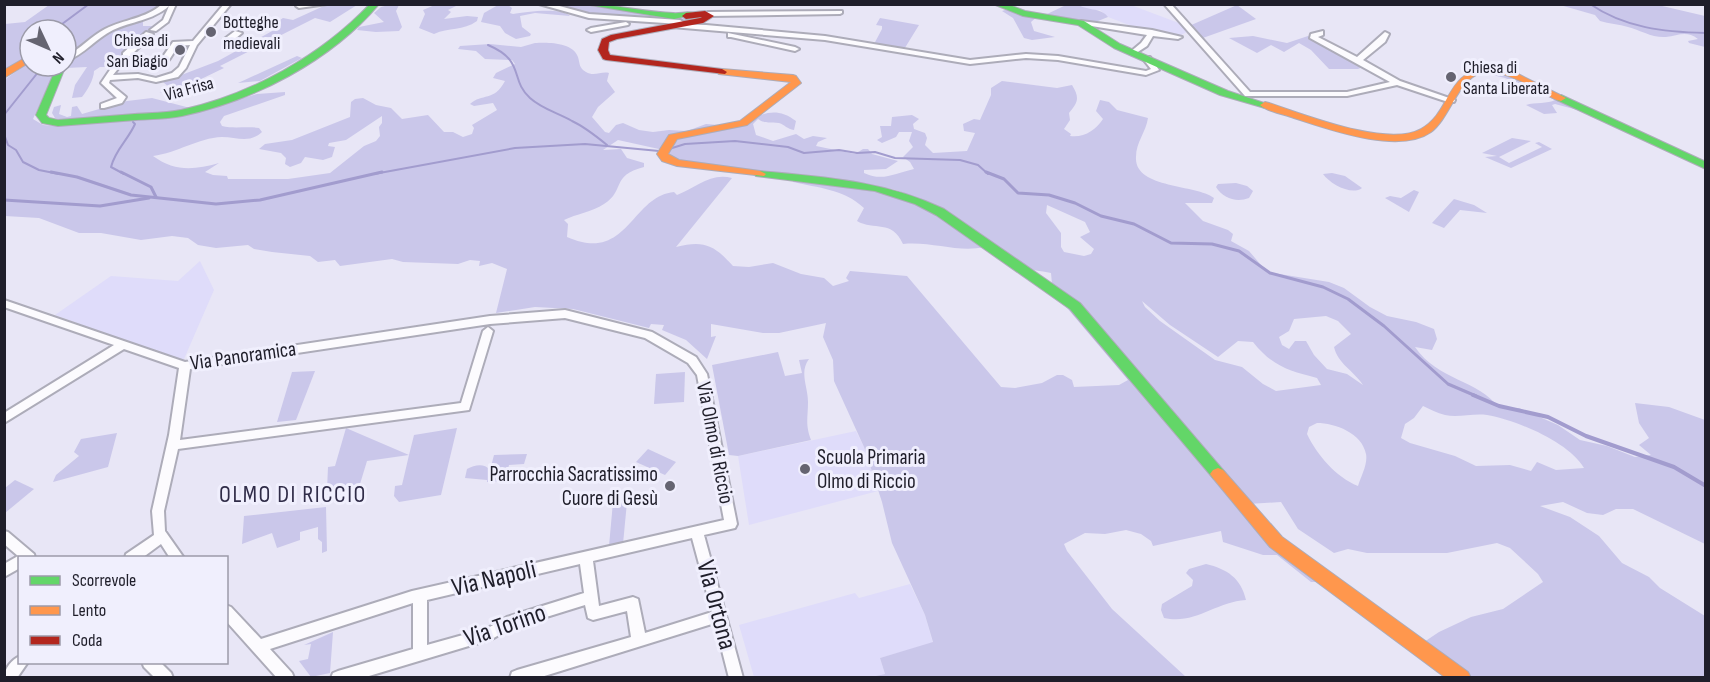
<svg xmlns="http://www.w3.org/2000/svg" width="1710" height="682" viewBox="0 0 1710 682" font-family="'Sofia Sans Condensed',sans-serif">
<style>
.built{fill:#dfdcfa}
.green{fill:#cac7ea;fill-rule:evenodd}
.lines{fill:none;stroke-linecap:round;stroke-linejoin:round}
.stream-far2{stroke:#a29cce;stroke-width:2}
.stream-far1{stroke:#a29cce;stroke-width:3}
.stream{stroke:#a29cce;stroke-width:4}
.street-casing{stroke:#adacb9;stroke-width:4}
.fast-casing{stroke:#adacb9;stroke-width:2}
.slow-casing{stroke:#adacb9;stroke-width:2}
.jam-casing{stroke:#adacb9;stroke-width:2}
.street{fill:#fcfbfe;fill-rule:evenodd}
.fast{fill:#63d668;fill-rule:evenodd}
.slow{fill:#ff974d;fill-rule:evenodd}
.jam{fill:#b3261e;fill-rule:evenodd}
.poi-dot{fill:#656471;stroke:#f0effd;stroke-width:2}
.labels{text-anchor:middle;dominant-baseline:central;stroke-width:6;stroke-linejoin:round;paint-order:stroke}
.far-poi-label{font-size:18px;fill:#1f1e2a;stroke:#f0effd;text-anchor:start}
.far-street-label{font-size:18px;fill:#1f1e2a;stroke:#f0effd}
.street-label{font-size:21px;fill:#1f1e2a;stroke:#f0effd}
.poi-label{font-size:21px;fill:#1f1e2a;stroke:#f0effd;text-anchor:start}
.quarter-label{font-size:24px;letter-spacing:1.5px;fill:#302c48;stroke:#f0effd}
.near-street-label{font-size:26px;fill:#1f1e2a;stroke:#f0effd}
</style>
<rect width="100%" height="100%" fill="#e8e6f6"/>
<g class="built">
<path d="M1078 4 1131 5 1184 25 1189 31 1177 37 1145 31 1108 17 1100 10H1091L1076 6Z"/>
<path d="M200 261 214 290 184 359H175L55 315 111 276 178 281Z"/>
<path d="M856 431 864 447 878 491 749 525 738 456Z"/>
<path d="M910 584 925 615 933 643 880 658 885 674 871 677H754L739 625 855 593 859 598Z"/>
</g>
<g class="green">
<path d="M392 4 399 5 396 11 402 27 399 31 376 32 357 30 359 27 384 22 374 13 381 7Z"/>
<path d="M437 4 458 5 448 10 451 12 444 19 467 16 478 17 477 21C463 31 449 27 434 34L419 28 425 14 423 10Z"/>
<path d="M1078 4C1085 11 1101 7 1108 17L1093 23 1045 15 1066 5Z"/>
<path d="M49 5H163L155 13 105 29 69 55 66 53V30H30V56L5 74V24L25 22Z"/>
<path d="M326 5H357L330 22 315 18 220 66 224 68 193 83 159 93 170 88 163 82 218 61 274 30 259 29C265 22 275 24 283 18L293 20Z"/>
<path d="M498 5H508L512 8 510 13 513 14C526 12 560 7 570 16L535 13 520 16 522 27 531 34 530 36 516 39 505 33 500 26 481 22 484 13Z"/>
<path d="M560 5H585L676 19 704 15 686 22 595 15Z"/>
<path d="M1237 5 1256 19 1200 39 1189 26Z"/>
<path d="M1560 5H1658L1705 16V47L1689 43 1688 41 1698 39C1686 30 1678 36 1666 37 1652 38 1640 30 1628 27 1619 24 1609 24 1600 21L1595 15Z"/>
<path d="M1005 10 1038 16 1031 22 1034 31 1055 37 1032 40 1024 38 1013 18 1002 11Z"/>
<path d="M880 18 919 25 903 51 873 46 882 29V26L876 25Z"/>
<path d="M143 21V26H152C146 41 135 34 124 46L132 47 112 67H100L94 71C94 79 87 91 82 97L72 98 75 85 87 67 66 68 67 64 107 33Z"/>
<path d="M1253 36 1287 43 1308 36 1365 66 1358 69H1329L1311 50 1299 43 1284 52 1271 45 1257 53 1229 38Z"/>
<path d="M535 43C547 42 573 42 578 57 580 64 579 68 586 72 594 77 601 71 609 73L607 81 615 92 598 107 592 117 605 132 609 133 616 125 623 123 639 130 653 132 669 130 687 131 706 124 719 125 720 130C751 126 767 99 796 121L794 130C787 129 785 125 779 123 771 121 766 125 758 119L753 124 756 135 773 141 796 134 804 139 813 136 827 138 818 142 816 146 855 154 863 149H868L872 154 898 161 886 169 864 170V173C883 182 895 173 914 169L910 162 903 157 913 147 909 141 912 132H899L896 137 882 143 877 140 882 137 880 126H891L892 117 912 115 919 119 913 124 914 129 925 133 927 138 925 145 933 153 967 151 975 133 964 131 963 124 974 119 980 120 991 95V88L1002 81 1057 88 1072 85C1080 98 1078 102 1069 113L1070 120 1064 129 1071 134 1070 136C1084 138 1096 130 1103 119L1096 111 1100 100 1109 102 1117 110 1148 118C1146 132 1136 142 1136 157 1134 189 1196 184 1214 198L1212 203H1185L1203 221 1228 230 1233 234 1231 241 1249 251 1267 272 1329 282 1344 288 1370 307 1387 316 1416 322 1434 329 1437 339 1432 350 1415 347C1437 380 1479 380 1499 408H1519L1558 425 1580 440 1607 446 1635 457 1651 455 1639 445 1649 438 1639 423 1635 403 1669 407 1705 420V544L1633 509H1616L1603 515 1587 513 1563 502 1540 506 1570 517 1599 536 1622 563 1649 577 1660 588 1705 616V677H1467L1421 644 1439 632 1471 617 1503 609 1543 582 1538 574 1510 548 1497 543 1447 553H1367L1348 549 1334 553 1298 529 1281 502 1248 504 1083 308 1052 284 1051 273C1041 271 1029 270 1020 265 975 241 942 203 892 189L674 162 668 159V151L618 140 603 150 621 149 627 158 644 163V167C610 176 626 190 604 204 592 212 576 214 564 220L568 224 567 237C628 264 631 196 674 192L677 195C695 188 711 172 732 178L676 247C704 240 714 245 733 266L749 267 773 263 801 274 824 278 833 286 849 281 846 278 850 271 907 276 1001 387 1015 388 1042 383 1057 375H1063L1072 380 1074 387 1119 385 1128 380 1067 308 1011 266H1016L1080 313 1263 532 1277 546 1320 578 1319 582H1311L1277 555H1263L1223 542 1221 531 1153 546 1151 541 1141 534 1126 530 1105 534 1085 533 1064 544 1067 551 1112 609 1186 677H871L885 674 880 658 933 642 925 615 892 543 882 502 864 447 834 381 833 360 823 337 826 323 779 333H763L711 324V337L716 336 707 359 686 340 662 330 664 325 651 324 649 328 573 309 535 307 496 313 507 269 492 263 479 266 480 261 470 260 458 264 403 262 392 259 340 266 335 260 318 262 310 256 272 252 254 249 248 245 216 248 198 245 188 238 172 236 141 240 101 233H79L39 218 5 216 4 80 30 62V66H57L33 119 43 125 54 126 188 114 257 94 285 92V95L224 116 220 122 222 126C234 129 247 126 259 128L262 132C249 144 237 137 222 137 198 138 177 153 153 156 175 172 194 170 219 163L205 172 213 175 227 176 228 179H288L330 173 364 146 376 141 380 136 379 127 382 123V116L346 140 329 143 328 146 335 147 332 157 323 160 305 157 301 163 290 167 285 164 286 158 281 153 259 149 265 144 292 140 350 117 351 102 355 99 363 98 376 105 391 108 402 119 428 115 444 132H453L463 137 472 134 474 128 472 125 497 110 493 103 474 106 470 104C482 93 494 102 505 81L493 78 496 73 515 64 512 60 485 59 476 51 458 49 460 46 490 44 521 47ZM1047 205 1085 222 1090 232 1080 237 1094 249 1091 254 1084 256 1064 252 1061 247V233L1046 213ZM1142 301 1170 325 1218 357 1238 341 1253 342C1272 366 1289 371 1317 378L1321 385 1276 391 1263 384 1242 367 1215 360 1160 321 1145 307ZM1326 316 1338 321 1351 334 1334 347C1338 364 1353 370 1363 385L1347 374 1327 369 1314 355 1306 341H1295L1289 349 1282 345 1279 337 1289 331 1294 319ZM1423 406C1430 409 1437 413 1445 415 1458 418 1473 413 1487 415 1516 420 1569 442 1584 468L1556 470 1537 462 1531 471 1510 465 1476 466 1455 456 1410 443 1401 438 1405 424 1414 418ZM1317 423C1335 423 1362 433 1366 454 1368 464 1361 476 1358 486 1336 477 1317 455 1307 434L1309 427Z"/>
<path d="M297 56 302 58 260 81 238 83Z"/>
<path d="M1484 73H1500L1585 112 1555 104 1552 105 1557 113 1544 114 1526 105C1535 102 1548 104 1555 100L1505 78Z"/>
<path d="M152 98 194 109 177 112 64 121 55 118 52 113 54 107 61 105 59 114 67 117 71 116 72 107 77 106 82 114 127 101Z"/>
<path d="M1512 138 1531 141 1499 157 1509 163 1542 147 1535 143 1539 142 1552 149 1511 168 1485 157 1497 156 1482 153Z"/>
<path d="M1332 173 1345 176 1362 188C1352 196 1330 184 1323 174Z"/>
<path d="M792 178 913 198 984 247C959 253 931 241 903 244 892 219 874 231 857 221L864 208C844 189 818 188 793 182Z"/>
<path d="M1236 183 1247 186 1253 191 1249 198C1236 203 1223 198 1216 187L1218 184Z"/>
<path d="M1414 190 1419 192 1409 212 1385 198 1390 196 1401 198Z"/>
<path d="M1454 199 1474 205 1487 213 1460 210 1444 228 1432 223Z"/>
<path d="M778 352 785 376 802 373 799 360 809 359C799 372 808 387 808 402 808 418 805 424 811 440L738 456 729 455 712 365Z"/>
<path d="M315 371 296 420 277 422 292 372Z"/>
<path d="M685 372 684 402 654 404 656 374Z"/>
<path d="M346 428 409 455 414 435 457 428 441 495 399 502 394 496 395 486 402 485 409 455 367 461 360 484 327 490 328 467 335 466Z"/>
<path d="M117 433 108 467 53 482 56 475 79 456 74 452 81 439Z"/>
<path d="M648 449 676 462 665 475 636 462Z"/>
<path d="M527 454 524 464 509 465 505 481 487 482V480L465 478 467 469C475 465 484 463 490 470L494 455Z"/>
<path d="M15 480 34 489 5 513V488Z"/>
<path d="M613 502H627L623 544 609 546Z"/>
<path d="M326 507 327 551 322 553V542L318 539V527L300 532V540L277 548 272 533 242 544 244 516Z"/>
<path d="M1206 564C1227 569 1241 578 1246 600 1215 602 1195 625 1164 618L1161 610 1162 604 1192 586 1193 580 1186 573 1189 569Z"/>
<path d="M333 632 330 673 311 677 299 661 308 659 311 644 304 645Z"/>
</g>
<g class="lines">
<g class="stream-far2">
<path d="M1590 4C1625 28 1664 32 1706 33"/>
<path d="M54 30 89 4"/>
<path d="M488 45C526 61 509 79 530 98 542 109 558 113 572 121 585 127 596 136 607 145"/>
<path d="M4 115 43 66"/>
<path d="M4 134 8 145 16 150 23 162 39 170 59 174"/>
<path d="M669 149 685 144 735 141 788 147 804 153 839 150 857 153 875 152 895 158 960 160 978 165 988 174"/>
<path d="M124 174 111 167C115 150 128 140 135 124L133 122"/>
<path d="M374 174 515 148 585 144 659 151"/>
</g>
<g class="stream-far1">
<path d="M51 172 77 177 131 195 216 204 260 200 382 172"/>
<path d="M121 172 151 187 156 197"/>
<path d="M986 172 1004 179 1018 193 1049 195 1075 203 1101 216 1134 224 1171 243 1212 244 1239 251 1270 273 1323 287 1348 299 1384 326 1448 384 1476 396"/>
<path d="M4 200 100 206 149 198"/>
</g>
<path class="stream" d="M1473 395 1499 406 1548 417 1586 436 1674 467 1706 486"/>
<defs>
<g id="street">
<path d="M162 4H176L168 22 156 31 150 30 163 20 169 6C152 21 132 21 113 30 96 38 84 55 66 61V56C81 49 91 36 105 29 124 19 146 19 162 4Z"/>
<path d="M224 4H231L197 45 186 68 178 77 156 82 138 78 110 80 109 83 126 97 122 103 104 108H101V104L117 98 101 83 118 58 125 60 113 75 138 74 156 78 172 73 179 67 190 45 178 46 169 60H163L162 58 173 42 193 41Z"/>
<path d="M297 4H327L299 8 296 6Z"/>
<path d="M539 4H552L589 14 680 20 683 22 680 24 589 18Z"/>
<path d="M1164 4H1171L1250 92H1347L1390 82 1310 38 1311 34 1323 31V35L1318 37 1357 57 1385 32 1389 34 1385 42 1363 60 1400 81 1455 100 1454 102H1448L1397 85 1347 96H1245Z"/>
<path d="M842 11V13L840 14 708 16 705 14 708 12Z"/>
<path d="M1081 21 1152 30 1182 37 1178 39 1153 36 1147 46 1133 55 1129 53 1141 43 1147 35 1079 24 1078 23Z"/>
<path d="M626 22 629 24 628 25 591 32 587 30 591 28Z"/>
<path d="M674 24 706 25 825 36 970 60 1026 54 1058 56 1146 71 1151 69 1143 59 1147 57H1150L1159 70 1146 75 1058 60 1026 58 970 64 825 40 672 27 671 26Z"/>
<path d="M235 31 242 33 229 44H223V40Z"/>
<path d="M146 32 153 34 129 57H123V53Z"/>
<path d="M728 33 795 47 799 49 795 51 731 37H728Z"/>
<path d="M4 300 185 362 490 316 565 310 652 332 696 357 707 374 737 524 735 528 704 535 743 678H729L715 623 538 678H510L512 672 517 670 631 637 627 611 593 620 588 618 585 605 511 628 492 639 369 676V678H331L333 673 338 671 413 649V603L270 649 292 673 294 678H277L226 621V605L231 607 261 639 412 591 724 520 697 375 688 363 645 338 565 318 490 324 190 369 180 440 461 403 483 331 488 327 493 331 469 410 178 449 164 511 165 531 184 558H170L161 544 142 558H125L126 554 154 535 152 511 169 435 179 368 124 349 4 423V413L114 345 4 307ZM692 538 712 612 645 633 638 599 633 597 599 606 593 561ZM580 564 584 593 507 617 488 628 427 645V600Z"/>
<path d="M4 531 8 532 34 554 35 558H20V568L4 577V564L18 556 4 544Z"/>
<path d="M20 656V662H28L17 678H4C4 669 12 659 20 656Z"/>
<path d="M142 662H160L171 673 173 678H155L144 667Z"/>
</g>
<g id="fast">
<path d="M370 4H379C331 61 253 101 182 116 167 119 151 119 136 120 110 122 84 124 58 126L42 123 36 115 57 66 66 65 46 115 49 118 58 120C84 118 110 116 135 114 150 113 166 113 181 110 250 95 321 56 370 4Z"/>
<path d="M584 4C614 4 643 12 673 13 681 14 689 10 695 14L674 19Z"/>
<path d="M993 4H1007L1025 11 1084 21 1120 44 1228 91 1270 105 1265 108 1220 95 1114 48 1078 25 1023 16Z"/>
<path d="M1561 95 1706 162V169L1557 100 1556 98Z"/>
<path d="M760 171C824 177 886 181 944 209L1080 303 1223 470 1226 474 1223 478 1218 480 1213 478 1070 309 936 215 915 204 875 191 756 176 754 174Z"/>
</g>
<g id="slow">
<path d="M30 55V62L4 78V70Z"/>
<path d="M1489 67 1518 74 1566 98 1561 101 1557 100C1538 91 1503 67 1481 73 1458 79 1450 118 1431 132 1399 155 1328 129 1294 118 1283 114 1268 112 1260 105L1265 102 1269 103C1303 114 1387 148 1421 129 1452 112 1445 71 1489 67Z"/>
<path d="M722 69 793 75 796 76 801 83 747 125 677 139 668 154 679 160 760 171 766 174 764 176 677 166 662 161 657 154 669 135 740 121 791 82 719 74 717 72Z"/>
<path d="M1218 468 1223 470 1282 537 1468 672 1471 678H1446L1270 547 1213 478 1210 474 1213 470Z"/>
</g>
<path id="jam" d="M705 11 714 16 703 23 617 39 609 42 608 50 610 55 722 69 727 72 725 74 606 60 603 59 598 50 602 39 611 35 700 18 702 17 686 19 682 16 686 13Z"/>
</defs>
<use href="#street" class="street-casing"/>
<use href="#fast" class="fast-casing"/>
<use href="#slow" class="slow-casing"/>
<use href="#jam" class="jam-casing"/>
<use href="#street" class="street"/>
<use href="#fast" class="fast"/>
<use href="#slow" class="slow"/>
<use href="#jam" class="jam"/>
</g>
<g class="poi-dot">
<circle cx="211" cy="32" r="6"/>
<circle cx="180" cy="50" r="6"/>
<circle cx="1451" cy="77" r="6"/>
<circle cx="805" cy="469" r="6"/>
<circle cx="670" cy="486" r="6"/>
</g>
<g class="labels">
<g class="far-poi-label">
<text x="223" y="22">Botteghe<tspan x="223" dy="21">medievali</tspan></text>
<text x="168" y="40" text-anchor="end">Chiesa di<tspan x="168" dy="21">San Biagio</tspan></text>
<text x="1463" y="67">Chiesa di<tspan x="1463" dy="21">Santa Liberata</tspan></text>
</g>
<g class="far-street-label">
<text transform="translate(189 89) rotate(-15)">Via Frisa</text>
</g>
<g class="street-label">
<text transform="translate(243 356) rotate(-8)">Via Panoramica</text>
<text transform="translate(715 443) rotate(79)">Via Olmo di Riccio</text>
</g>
<g class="poi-label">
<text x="817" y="457">Scuola Primaria<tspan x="817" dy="24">Olmo di Riccio</tspan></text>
<text x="658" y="474" text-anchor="end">Parrocchia Sacratissimo<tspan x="658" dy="24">Cuore di Gesù</tspan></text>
</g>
<g class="quarter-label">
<text x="293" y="494">OLMO DI RICCIO</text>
</g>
<g class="near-street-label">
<text transform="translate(494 579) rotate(-13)">Via Napoli</text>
<text transform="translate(716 605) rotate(75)">Via Ortona</text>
<text transform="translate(505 626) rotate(-19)">Via Torino</text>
</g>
</g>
<rect width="1710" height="682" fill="none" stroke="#1f1e2a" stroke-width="12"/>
<rect x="18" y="556" width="210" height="108" fill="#f0effd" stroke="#9c9ba9" stroke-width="1.5"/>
<rect x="30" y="576" width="30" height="9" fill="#63d668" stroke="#9c9ba9" stroke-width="1.5"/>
<text x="72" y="586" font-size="18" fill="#1f1e2a">Scorrevole</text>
<rect x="30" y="606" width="30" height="9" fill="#ff974d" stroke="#9c9ba9" stroke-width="1.5"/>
<text x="72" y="616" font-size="18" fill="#1f1e2a">Lento</text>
<rect x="30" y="636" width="30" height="9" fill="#b3261e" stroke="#9c9ba9" stroke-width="1.5"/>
<text x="72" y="646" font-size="18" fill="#1f1e2a">Coda</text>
<g transform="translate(48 48) rotate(134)"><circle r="28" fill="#f0effd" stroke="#9c9ba9" stroke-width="1.5"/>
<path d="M0-4.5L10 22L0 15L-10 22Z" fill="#656471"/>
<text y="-9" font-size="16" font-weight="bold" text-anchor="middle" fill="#1f1e2a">N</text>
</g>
</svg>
